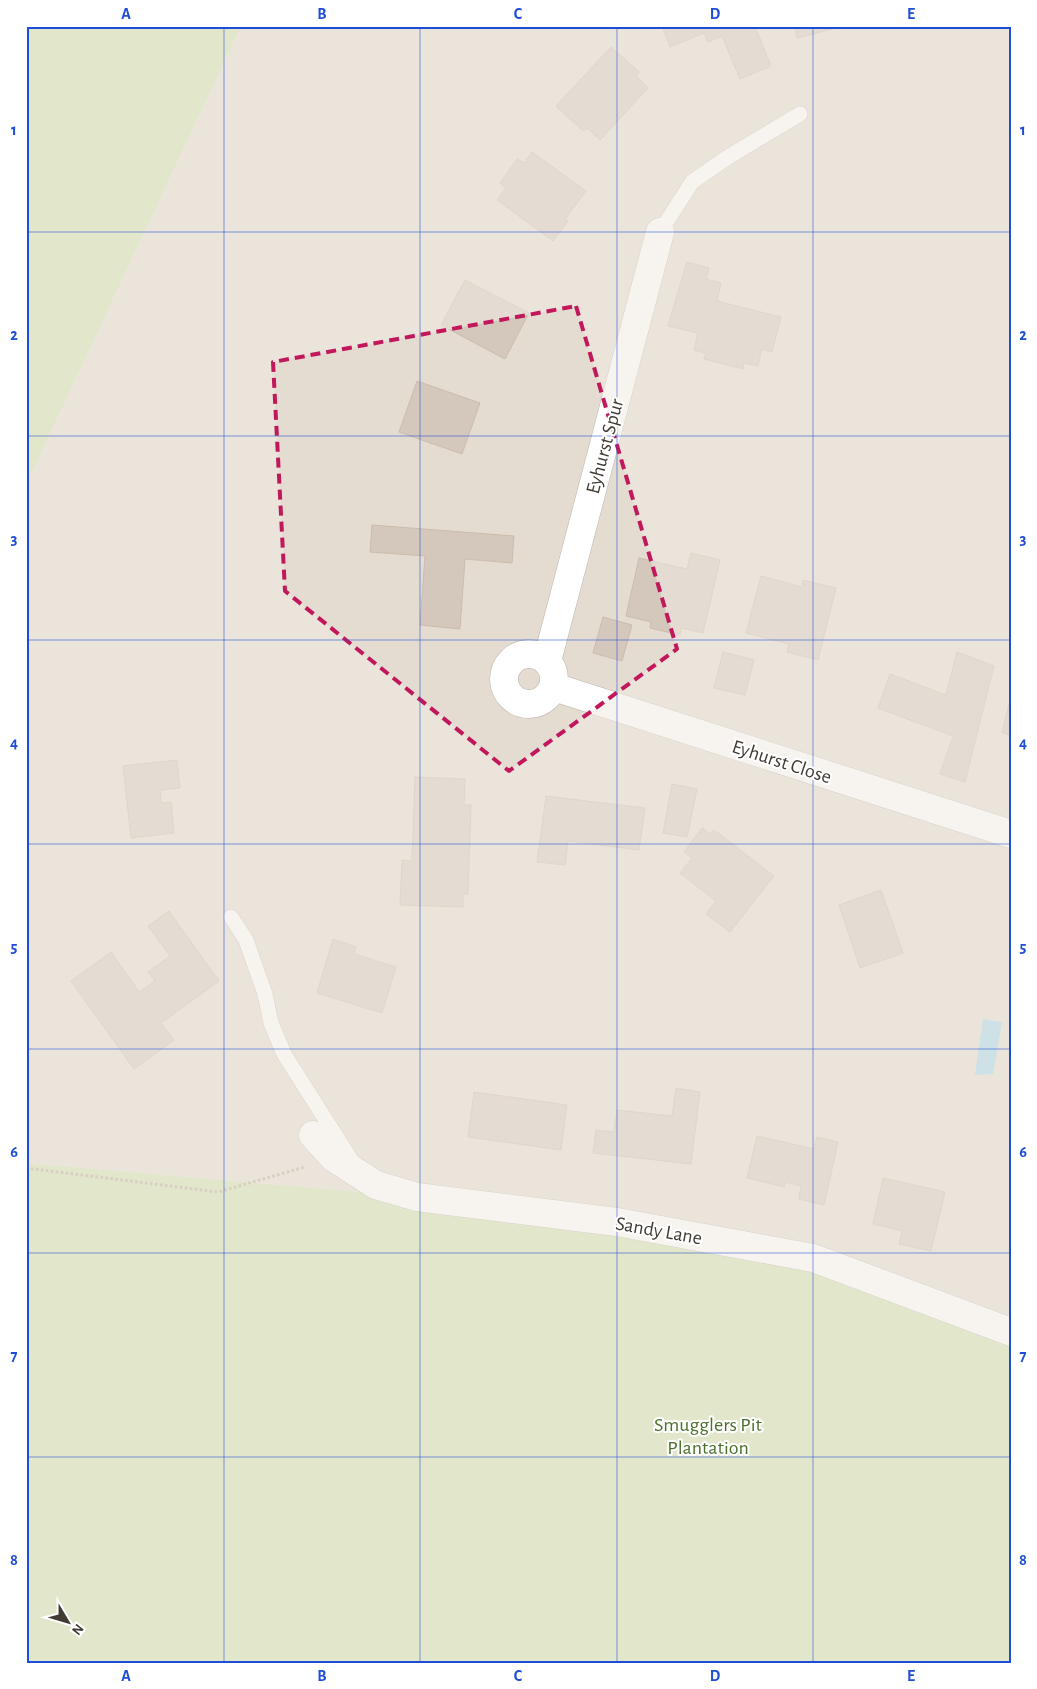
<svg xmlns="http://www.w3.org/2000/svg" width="1037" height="1689" font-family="'Alegreya Sans',sans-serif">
<rect width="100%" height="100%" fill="#f0ebe3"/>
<path fill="#e4dcd1" d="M241,26H1011V1332L417,1197L26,1163V485Z"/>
<path fill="#d1e2ae" d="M26,26H241L26,485Z
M26,1163L417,1197L813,1258L1011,1332V1663H26Z"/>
<path fill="#a2d5ea" d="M983,1019L1002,1022L993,1074L975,1075Z"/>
<path fill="#d4c8bc" stroke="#cbbcad" d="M662,26H755L771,66L740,79L722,36L708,42L704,33L670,47Z
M795,26H844L797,38Z
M611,47L639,72L636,76L648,88L600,140L587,128L583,131L556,106Z
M532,152L586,191L565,219L568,221L553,241L497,200L506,188L500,183L517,159L524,163Z
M687,262L709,268L706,279L721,283L717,301L781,317L772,352L762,349L758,366L744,363L743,369L704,359L706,353L694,350L698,333L668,326Z
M465,280L529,313L505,359L441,325Z
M417,381L480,403L462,454L399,432Z
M372,525L514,536L512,563L465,559L460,629L420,625L425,556L370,552Z
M691,553L720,560L703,633L681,628L680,635L650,628L651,622L626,616L639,558L687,569Z
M761,576L802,587L803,580L836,588L818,660L787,652L789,644L746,633Z
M603,617L632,625L622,661L593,653Z
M723,652L754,660L745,695L714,688Z
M957,652L994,666L965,782L940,774L953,736L878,708L890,674L946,695Z
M1011,695V735L1002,733Z
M177,760L180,788L160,790L161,803L171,802L174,833L131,838L123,766Z
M415,777L465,779L464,805H471L468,894H463V907L400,905L402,860L412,861Z
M672,784L697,789L687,837L663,833Z
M546,796L645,808L639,850L568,841L565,865L537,862Z
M702,828L710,834L714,830L774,876L730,932L706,914L716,901L680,873L692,858L684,852Z
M881,890L903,953L860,968L839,905Z
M169,911L219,981L161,1023L174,1040L134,1069L71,981L111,952L139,992L155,981L148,972L170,956L148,926Z
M333,939L356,947L354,954L396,967L382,1013L317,993Z
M676,1088L700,1092L691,1164L593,1153L596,1130L614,1132L617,1110L672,1116Z
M474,1092L567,1105L561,1150L468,1137Z
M757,1136L814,1149L817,1137L838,1142L824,1205L799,1199L801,1186L785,1182L784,1187L747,1178Z
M883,1178L945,1192L931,1251L899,1244L902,1231L873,1224Z"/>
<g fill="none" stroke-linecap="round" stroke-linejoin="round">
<defs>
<path id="lane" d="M660,232L692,182L725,159L800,114
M231,917L246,940L265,994L271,1023L284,1054L355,1166"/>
<path id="street" d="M504 679a25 25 0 1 1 50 0a25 25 0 1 1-50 0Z
M547,661L660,232
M554,687L1011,834
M313,1135L334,1158L376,1185L417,1197L617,1222L813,1258L1011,1332"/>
</defs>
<use href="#lane" stroke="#beb4aa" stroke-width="16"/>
<use href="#street" stroke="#beb4aa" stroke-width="29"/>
<path stroke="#bcab99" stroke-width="3" stroke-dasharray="2.5 2.5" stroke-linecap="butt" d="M26,1168L218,1192L305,1167"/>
<use href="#lane" stroke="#fff" stroke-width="15"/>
<use href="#street" stroke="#fff" stroke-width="28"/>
</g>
<path d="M0 0H1037V1689H0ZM576,306L677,649L509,771L285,591L273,362Z" fill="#f0ebe3" fill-opacity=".55" fill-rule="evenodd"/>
<path fill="none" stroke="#c2185b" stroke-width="4" stroke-dasharray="10 6" stroke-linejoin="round" d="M576,306L677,649L509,771L285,591L273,362Z"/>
<path fill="none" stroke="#1d4ed8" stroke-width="1" stroke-opacity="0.55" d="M224,26V1663M420,26V1663M617,26V1663M813,26V1663M26,232H1011M26,436H1011M26,640H1011M26,844H1011M26,1049H1011M26,1253H1011M26,1457H1011"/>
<g text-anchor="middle" stroke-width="4" stroke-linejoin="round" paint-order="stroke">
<g font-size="20" fill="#423b34" stroke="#fff">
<text transform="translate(604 446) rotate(-75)" y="7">Eyhurst Spur</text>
<text transform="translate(782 761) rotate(18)" y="7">Eyhurst Close</text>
<text transform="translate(659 1230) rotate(10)" y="7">Sandy Lane</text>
</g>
<g font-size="20" fill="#4d6f2c" stroke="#fff">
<text x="708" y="1431">Smugglers Pit<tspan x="708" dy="23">Plantation</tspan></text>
</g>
</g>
<rect width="1037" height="1689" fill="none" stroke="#ffffff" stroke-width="55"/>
<g transform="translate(68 1622) rotate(128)" stroke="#ffffff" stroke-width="4" paint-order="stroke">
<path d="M0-4L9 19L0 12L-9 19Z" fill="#423b34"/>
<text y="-8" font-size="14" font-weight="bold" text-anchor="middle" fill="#423b34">N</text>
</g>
<rect x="28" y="28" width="982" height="1634" fill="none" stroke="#1d4ed8" stroke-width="2"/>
<g font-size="16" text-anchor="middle" font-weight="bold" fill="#1d4ed8">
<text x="126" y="19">A</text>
<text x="322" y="19">B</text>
<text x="518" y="19">C</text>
<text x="715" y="19">D</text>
<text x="911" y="19">E</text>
<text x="14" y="135">1</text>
<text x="1023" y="135">1</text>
<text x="14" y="340">2</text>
<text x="1023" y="340">2</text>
<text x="14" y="544">3</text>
<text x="1023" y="544">3</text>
<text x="14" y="748">4</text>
<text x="1023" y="748">4</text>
<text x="14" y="952">5</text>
<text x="1023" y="952">5</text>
<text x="14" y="1157">6</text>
<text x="1023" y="1157">6</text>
<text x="14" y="1361">7</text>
<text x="1023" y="1361">7</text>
<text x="14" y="1565">8</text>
<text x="1023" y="1565">8</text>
<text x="126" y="1681">A</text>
<text x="322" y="1681">B</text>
<text x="518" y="1681">C</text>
<text x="715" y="1681">D</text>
<text x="911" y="1681">E</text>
</g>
</svg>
